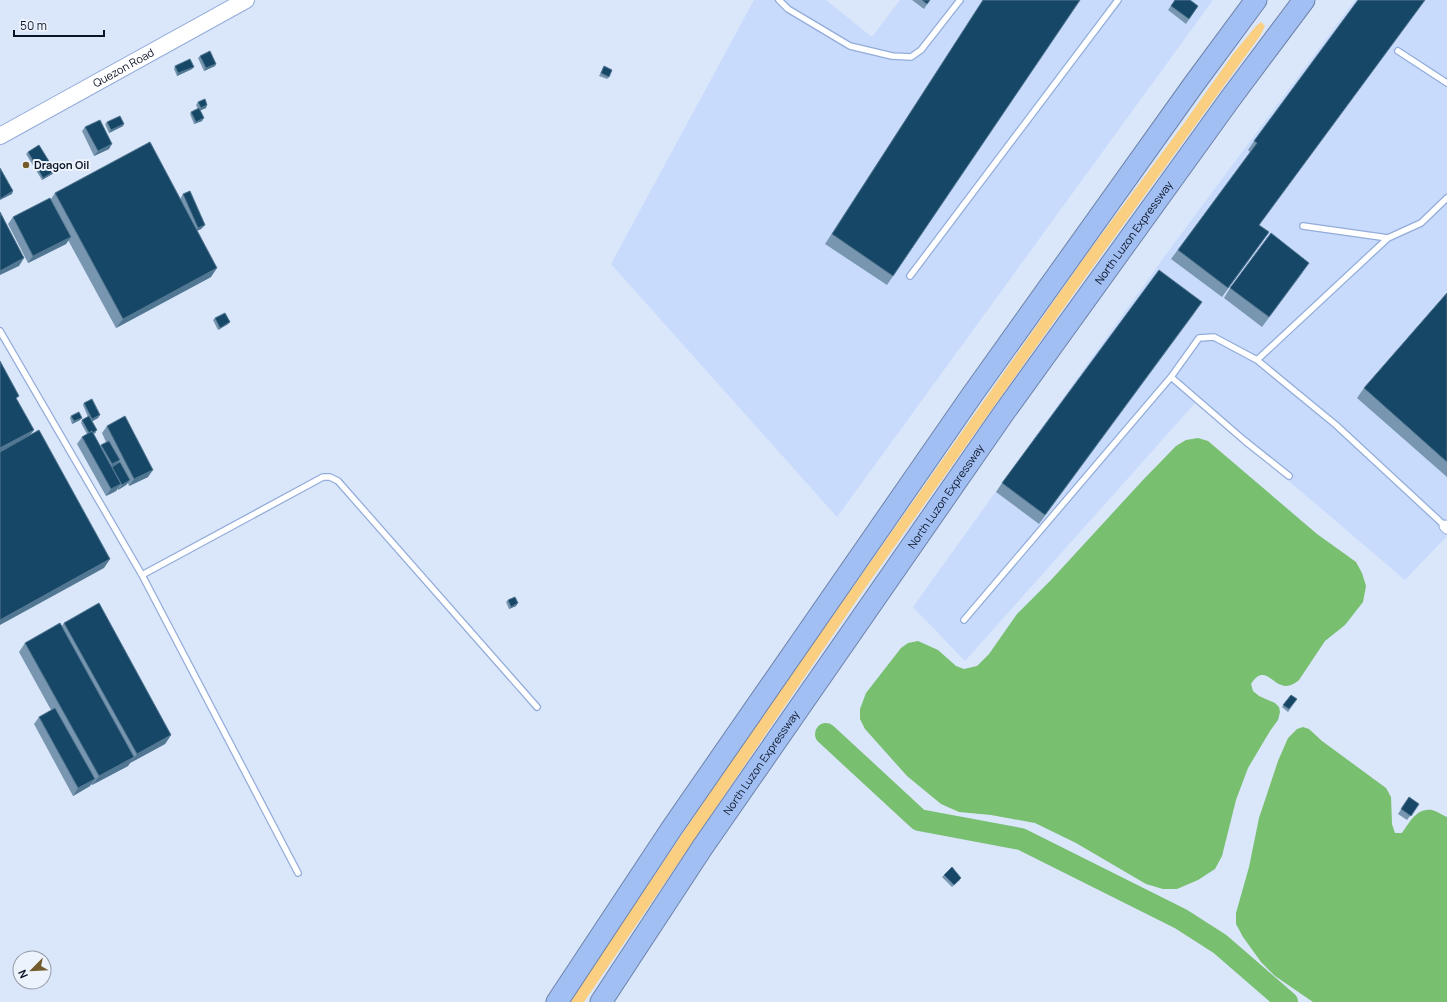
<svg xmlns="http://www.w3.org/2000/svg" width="1447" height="1002" font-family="Manrope,sans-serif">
<rect width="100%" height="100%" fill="#dae6fa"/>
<path fill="#c8dbfc" d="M754,0H826L872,37L900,0H1213L837,517L611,264Z
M1355,0H1447V536L1405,580L1196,402L965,661L913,607L1167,253Z"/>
<path fill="#facf81" d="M1261,22L1265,26L1260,36L1085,278L861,594L584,1002H569L749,735L1087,254L1182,126L1233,54L1256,26Z"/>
<path fill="#78bf70" d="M1198,438L1208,441L1317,534L1356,562L1362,573L1366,586L1363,602L1345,625L1325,641L1299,680C1275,701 1268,657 1251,684L1253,691L1259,696L1275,703L1279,707L1280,712L1278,720L1270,731L1248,768L1236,800L1222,856L1215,869L1198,880L1177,889H1163L1146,884L1076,843L1035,823L991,815L959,812L941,804L907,776L865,729L860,719V709L866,693L901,648L908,643L918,641L938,650L956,666L964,669L977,666L989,654L1017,614L1051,580L1142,481L1176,446L1186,440Z
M1303,727L1309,729L1322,741L1386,788L1391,797L1392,824L1395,833H1402C1409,823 1417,807 1432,810C1437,811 1442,815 1447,817V1002H1313L1275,976L1261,962L1243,937L1236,924V913L1249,867L1259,818L1278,761L1288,738L1297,729Z"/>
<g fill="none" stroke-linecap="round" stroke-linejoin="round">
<path stroke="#78bf70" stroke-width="22" d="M826,734L919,820L1021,839L1181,919L1220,944L1287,1002"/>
<defs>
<path id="lane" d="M779,0L788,9L850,46L892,56L911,57L921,50L960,0
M1398,51L1447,83
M1303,226L1388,238
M910,276L1118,0
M0,331L142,575L298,873
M1257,360L1336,425L1445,526
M1171,377L1245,441L1289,476
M142,575L323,477H330L338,481L537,707
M964,620L1171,377L1199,338L1214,337L1257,360L1388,238L1421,223L1447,198"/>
<path id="street" d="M1445,526L1447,528"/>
<g id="secondary">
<path id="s1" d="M0,136L246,0"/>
</g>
<g id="highway">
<path d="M557,1002L672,828L972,395L1194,84L1256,0"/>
<path id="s2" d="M601,1002L702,848L1003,414L1230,99L1304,0"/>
</g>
</defs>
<use href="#lane" stroke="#92acdb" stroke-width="8"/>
<use href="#street" stroke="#92acdb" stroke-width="13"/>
<use href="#secondary" stroke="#92acdb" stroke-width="18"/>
<use href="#highway" stroke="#6d83ab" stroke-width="23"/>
<use href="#lane" stroke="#fff" stroke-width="5.5"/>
<use href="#street" stroke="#fff" stroke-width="11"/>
<use href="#secondary" stroke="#fff" stroke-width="16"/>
<use href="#highway" stroke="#a2bff3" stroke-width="21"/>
</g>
<path fill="#7896b0" d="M912,0H930L924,9Z
M983,0H1080L887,285L825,244Z
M1175,0L1198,6L1186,24L1168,10Z
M1358,0L1259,225L1269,232L1222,297L1171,259L1250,152L1248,150L1254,141Z
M200,56L215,66L204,71L198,58Z
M175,66L192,69L177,76L174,69Z
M604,66L609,77L607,79L599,76Z
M198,102L206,108L200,110L202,121L194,124L190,114L191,112L198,109L196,105Z
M107,122L123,126L109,133L105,124Z
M85,127L109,149L94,156L82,131Z
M28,152L54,173L42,180L26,154Z
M55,193L180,199L183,194L205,225L201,229L197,231L211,277L116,328L68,240L66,244L28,263L8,224L13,217L51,199Z
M1303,272L1262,327L1224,298L1230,288Z
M1447,293V477L1357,398L1364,388Z
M1196,311L1039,524L996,492L1002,483Z
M215,318L228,324L218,330L213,320Z
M84,403L98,418L92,421L96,433L93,434L100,446L101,445L106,442L102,433L107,426L148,477L129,486L128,483L126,485L118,490V488L116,491L106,496L77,444L82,437L87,434L81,423L82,420L88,417L83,405Z
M71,416L80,420L72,424L70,418Z
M508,600L516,606L509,609L506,602Z
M64,623L171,735L165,744L130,763L128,766L92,785L91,784L90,786L73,796L34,724L39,717L51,710L19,652L25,643L62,626Z
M1291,695L1297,699L1288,712L1282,707Z
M1409,797L1419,804L1407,820L1398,814Z
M944,875L960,880L952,887L942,877Z"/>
<path fill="#527792" d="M216,64L215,66L204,71L206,68Z
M194,67L192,69L177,76L178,73Z
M207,105L206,108L199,111L201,108Z
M204,118L202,121L194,124L196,122Z
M124,124L123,126L109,133L111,130Z
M112,144L109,149L94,156L98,151Z
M55,171L54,173L42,180L43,178Z
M13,191L12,194L0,200V199Z
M205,225L201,229L194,232L198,228Z
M71,237L66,244L28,263L33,256Z
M24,258L19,266L0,275V271Z
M217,268L211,277L116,328L123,319Z
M230,322L228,324L218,330L220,328Z
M100,415L98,418L91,422L92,419Z
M82,418L80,420L72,424L74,421Z
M34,430L27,439L0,454V448Z
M120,460L116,465L109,469L112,464Z
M153,470L148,477L129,486L134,479Z
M130,480L126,485L118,490L122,485Z
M121,484L116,491L106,496L111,489Z
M110,559L104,568L0,625V620Z
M518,603L516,606L509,609L511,607Z
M171,735L165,744L130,763L137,754Z
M134,757L128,766L92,785L99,776Z
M95,779L90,786L73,796L78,788Z"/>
<path fill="#174766" stroke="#527792" d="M922,0H930L927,4Z
M983,0H1080L893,276L832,234Z
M1175,0H1190L1198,6L1189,19L1171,6Z
M1358,0H1425L1259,225L1269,232L1228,288L1178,250L1257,143L1254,141Z
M210,51L216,64L206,68L200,56Z
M190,59L194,67L178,73L175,66Z
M604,66L612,70L609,77L601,73Z
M205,99L207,105L201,108L198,102Z
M199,108L204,118L196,122L191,112Z
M120,116L124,124L111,130L107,122Z
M100,120L112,144L98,151L85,127Z
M150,142L217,268L123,319L55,193Z
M39,145L55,171L43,178L28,152Z
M0,168L13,191L0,199Z
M190,191L205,225L198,228L183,194Z
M50,198L71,237L33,256L13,217Z
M0,212L24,258L0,271Z
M1271,233L1309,263L1269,317L1230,288Z
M1159,270L1202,302L1045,515L1002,483Z
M1447,293V462L1364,388Z
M225,313L230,322L220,328L215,318Z
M0,361L19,396L16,398L34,430L0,448Z
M92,399L100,415L92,419L84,403Z
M79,412L82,418L74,421L71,416Z
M89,416L97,430L93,433L92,431L89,433L82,420Z
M125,416L153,470L134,479L107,426Z
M39,430L110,559L0,620V452Z
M92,431L121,484L111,489L82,437Z
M109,441L120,460L112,464L101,445Z
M120,462L130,480L122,485L112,467Z
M515,597L518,603L511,607L508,600Z
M99,603L171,735L137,754L64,623Z
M60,623L134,757L99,776L25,643Z
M1291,695L1297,699L1289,709L1283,705Z
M55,708L95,779L78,788L39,717Z
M1409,797L1419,804L1411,816L1401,809Z
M952,867L961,878L954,885L944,875Z"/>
<circle fill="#735b2c" stroke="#edf3fd" stroke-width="1.5" cx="26" cy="165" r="4"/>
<g text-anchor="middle" stroke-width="4" stroke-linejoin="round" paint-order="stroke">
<g font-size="11" fill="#0b1425" stroke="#edf3fd">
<text dy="4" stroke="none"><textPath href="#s1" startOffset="141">Quezon Road</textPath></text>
<text dy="4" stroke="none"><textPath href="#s2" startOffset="936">North Luzon Expressway</textPath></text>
<text dy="4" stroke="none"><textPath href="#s2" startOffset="612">North Luzon Expressway</textPath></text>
<text dy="4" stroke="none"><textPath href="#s2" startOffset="288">North Luzon Expressway</textPath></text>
</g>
<g font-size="11" font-weight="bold" fill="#0b1425" stroke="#edf3fd" text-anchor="start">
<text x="34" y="169">Dragon Oil</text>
</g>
</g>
<g transform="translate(32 970) rotate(246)"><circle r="19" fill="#edf3fd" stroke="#939aa7"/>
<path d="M0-3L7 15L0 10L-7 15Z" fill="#735b2c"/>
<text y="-6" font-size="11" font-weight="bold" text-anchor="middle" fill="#0b1425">N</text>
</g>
<path d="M14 30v6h90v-6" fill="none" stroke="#0b1425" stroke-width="2"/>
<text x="20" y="30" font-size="12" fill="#0b1425" stroke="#edf3fd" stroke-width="3" paint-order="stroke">50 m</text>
</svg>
